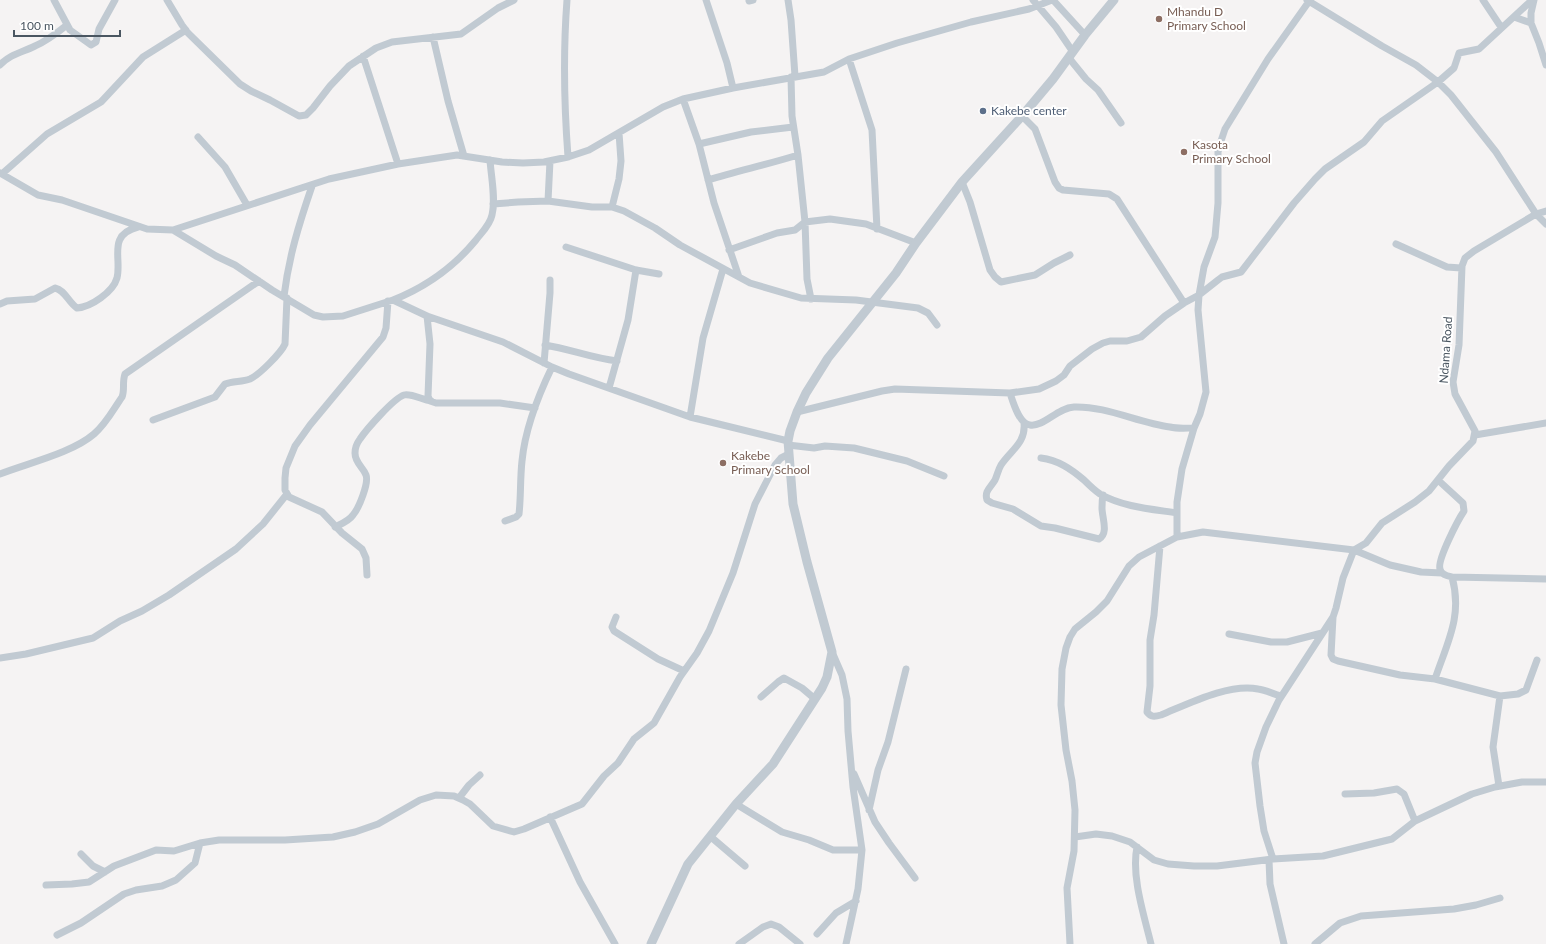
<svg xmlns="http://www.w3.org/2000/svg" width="1546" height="944" font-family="Lato,sans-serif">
<rect width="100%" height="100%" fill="#f5f3f3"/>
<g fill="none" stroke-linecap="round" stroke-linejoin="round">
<path stroke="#c1cad2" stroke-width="7" d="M54,0L70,30L91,45L96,42L99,29L115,0
M167,0L182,25L188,33L240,84L251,91L270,100L299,116L306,115L313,108L330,86L349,66L376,48L392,42L461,34L498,8L514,0
M567,0C563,53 564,104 568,157
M706,0L727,63L733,88
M788,0L791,20L795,76
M1033,0L1056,27L1073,52
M1053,0L1085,35
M1307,0L1382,46L1416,65L1438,82L1451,95L1496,152L1536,214L1546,224
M1483,0L1501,27
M749,1L753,0
M1514,17L1531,23L1539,43L1546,65
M1531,23V13L1534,0
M433,37L448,101L464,156
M363,56L398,164
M1069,58L1086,79L1098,90L1121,123
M849,59L872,130L877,229
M0,65C10,54 23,52 35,46C47,41 57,33 67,25
M791,77L792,116L798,155L805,222L807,279L811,299
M683,99L699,144L714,203L739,277
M1022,116L1035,129L1055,182L1059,188L1063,190L1109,194L1117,199L1184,303
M198,137L225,167L247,205
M699,144L751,132L793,127
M0,173L38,195L62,200L147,229L173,230L216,256L235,265L272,290L314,315L323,317L343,316L393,300L427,316L503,342L552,367L569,374L690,417L788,441
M2,174L47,134L101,102L143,57L186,30
M708,180C738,171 769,164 798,155
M962,182L970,202L990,270L995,277L1001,282L1035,275L1054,263L1070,255
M548,201L550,161
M493,204L518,202L548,201L592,207H612L624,211L655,228L680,245L750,283L801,298L856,300L918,308L928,313L937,325
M612,207L619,179L621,161L619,133
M173,230L329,179L398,164L457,155L502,162L523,163L544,162L568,157L589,150L663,107L683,99L733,88L824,72L849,59L897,43L971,22L1029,9L1052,0
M1396,244L1447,267L1461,268
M566,247L636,270L659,274
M729,250L777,233L795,230L805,222L830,219L866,224L916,243
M284,296C289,256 299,224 312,186
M393,300C426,287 453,268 476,240C482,232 490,225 492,215C496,199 491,176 490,160
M0,304L7,301L35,299L55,288C65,290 68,302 77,308C91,307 113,292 117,278C122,258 107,235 138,227
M427,316L430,344L428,396L430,401L436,403H500L535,408
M545,345C570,349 591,358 617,361
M544,363L550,293V280
M609,388L628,320L636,270
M1010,393C1013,402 1019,424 1030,425C1044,427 1057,408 1074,407C1107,406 1138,423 1170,427C1178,429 1186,428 1194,428
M797,412L882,391L895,389L1010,393L1039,389L1056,381L1064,375L1070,366L1092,349L1103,343L1110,341H1127L1141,337L1165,316L1184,303L1199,295L1218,280L1222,277L1241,272L1294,203L1315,179L1325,169L1364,142L1382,121L1438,82L1454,68L1459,53L1479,49L1532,0
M690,417L703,338L723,269
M153,420L215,397L225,384C233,381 242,382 250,379C259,375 281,353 285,344L287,298
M1024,423C1026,443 1011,450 1001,465C998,470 997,476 995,480C991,487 984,491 987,500L992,503L1013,509L1041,526L1055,528L1099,539C1109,533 1102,518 1102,508C1102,504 1102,500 1103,495
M1475,435L1546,423
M788,445L814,448L825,446L854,448L907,461L944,476
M1041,458C1058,460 1071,469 1084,480C1089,485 1094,490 1100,494C1123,507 1151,509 1177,513
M0,474C28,463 72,453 94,434C106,424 113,410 122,397C125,390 122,382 125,374L259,281
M1438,480L1463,503L1464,511C1458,520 1437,560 1440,569C1441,575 1448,576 1452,577L1546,579
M505,521L516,517L519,514C521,497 520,479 522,461C525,429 538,396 552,367
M335,527C341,524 349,521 353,515C359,508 369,483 366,475C363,467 355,463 355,453C355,448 357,443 360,439C366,430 394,398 404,395C411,393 423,400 431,401
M1177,537V502L1182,469L1194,428L1200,414L1206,392L1198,310L1199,295L1204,267L1215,237L1218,203V152L1221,141L1225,129L1268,59L1310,0
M1160,546L1154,615L1150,640V686L1147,712C1151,717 1154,717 1161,715C1188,704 1229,683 1258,689C1266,690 1273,694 1281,696
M1354,550L1366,543L1382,523L1415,502L1429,491L1449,466L1473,441L1475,431L1455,394L1453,382L1459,345L1462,266L1465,258L1474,251L1536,214L1546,211
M1354,550L1343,578L1336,608L1333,617L1331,655L1333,659L1338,661L1400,675L1435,679L1500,696L1518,694L1526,690L1537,660
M367,575L366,558L362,549L342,533L322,512L289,497L285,490V478L286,468L295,446L310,425L383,337L386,328L388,301
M616,617L612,627L614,631L658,659L684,671
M1229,634L1271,642H1287L1322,633
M832,652L842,675L847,699L848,731L853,787L862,850L858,889L846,944
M0,658L26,654L93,638L120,621L142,611L169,595L236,549L263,524L287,494
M1435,679C1447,643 1463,616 1452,577
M761,697L778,682L784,678L802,688L815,699
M854,774L875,822L889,843L915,878
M1499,786L1493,747L1500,696
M1345,794L1374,793L1397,789L1404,794L1415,821
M459,798L469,785L480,775
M736,804L782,832L809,840L833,850H862
M869,810L878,770L888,742L906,669
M550,817L580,882L615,944
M711,837L745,866
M1075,837L1096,834L1112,836L1130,842L1154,860L1168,864L1194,866H1217L1273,859L1323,856L1392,839L1415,821L1472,794L1495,787L1522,782H1546
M1137,847C1131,876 1144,915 1151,944
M81,854L93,866L105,872
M1273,859L1264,831L1260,806L1255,763L1257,752L1266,727L1279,700L1333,617
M1269,860L1270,884L1284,944
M46,885L72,884L89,882L114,866L156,850L174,851L200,843L219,840H285L333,837L355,832L378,824L420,800L436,795L454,796L463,800L470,804L493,826L514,832L524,829L582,804L604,776L618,763L634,739L654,723L680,677L697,653L709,631L733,573L755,504L775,465L781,458L789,454
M817,934L836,913L856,901
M57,935L81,923L124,894L136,890L162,886L176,880L195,863L200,843
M739,944L763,927L771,924L779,927L800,944
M1070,944L1067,888L1074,851L1075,810L1072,781L1066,750L1061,705L1062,669L1066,648L1070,637L1075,629L1096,612L1107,601L1129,566L1139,557L1177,537L1203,532L1354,550L1390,565L1421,572L1442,573
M1315,944L1340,923L1361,916L1454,909L1476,905L1500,898"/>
<path stroke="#c1cad2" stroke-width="9" d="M651,944L688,864L736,804L773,764L822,688L827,677L832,652L807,562L793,504L788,441L790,431L797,412L806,393L828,358L896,273L916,243L962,182L1022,116L1053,79L1085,35L1114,0"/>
</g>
<g fill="#8d6e63" stroke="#fff" stroke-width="1.5">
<circle cx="1159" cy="19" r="4"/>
<circle cx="1184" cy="152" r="4"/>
<circle cx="723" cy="463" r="4"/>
</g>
<circle fill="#5c6f8a" stroke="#fff" stroke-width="1.5" cx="983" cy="111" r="4"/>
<g text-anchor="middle" stroke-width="4" stroke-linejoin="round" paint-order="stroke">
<g font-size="12" fill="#785e54" stroke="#fff" text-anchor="start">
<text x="1167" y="16">Mhandu D<tspan x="1167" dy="14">Primary School</tspan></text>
<text x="1192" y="149">Kasota<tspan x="1192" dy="14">Primary School</tspan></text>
<text x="731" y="460">Kakebe<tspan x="731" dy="14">Primary School</tspan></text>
</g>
<g font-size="12" fill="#4e5e75" stroke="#fff" text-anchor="start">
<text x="991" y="115">Kakebe center</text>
</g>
<g font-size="12" fill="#4a5661" stroke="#fff">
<text transform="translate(1446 350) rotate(-86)" y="4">Ndama Road</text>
</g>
</g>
<path d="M14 30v6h106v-6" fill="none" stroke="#4a5661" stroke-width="2"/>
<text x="20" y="30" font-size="12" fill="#4a5661" stroke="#ffffff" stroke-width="3" paint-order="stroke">100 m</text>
</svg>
